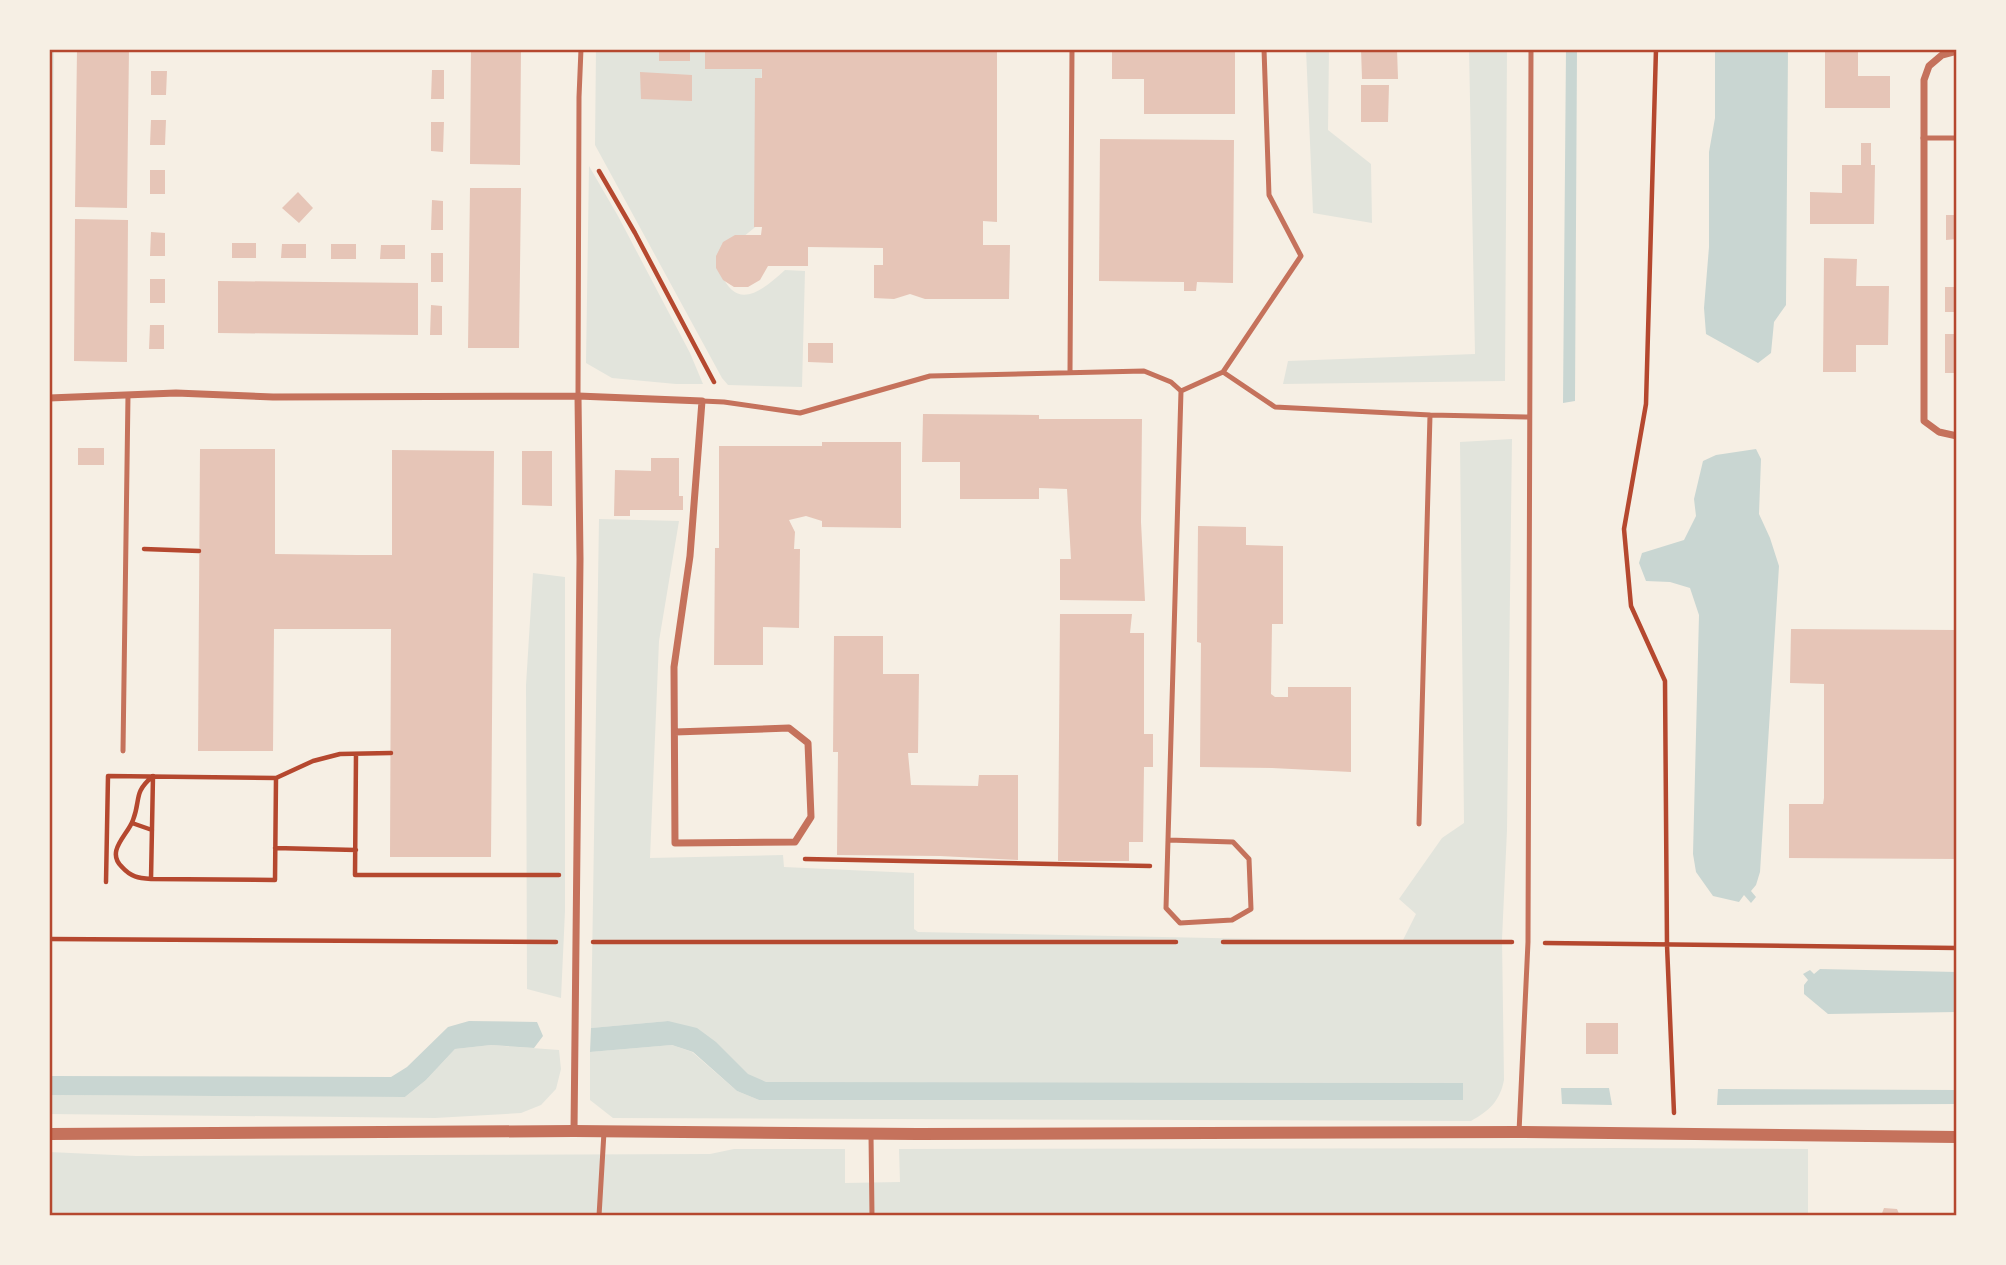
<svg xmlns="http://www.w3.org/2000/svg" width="2006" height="1265" font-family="'Work Sans',sans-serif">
<rect width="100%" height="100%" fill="#f6efe4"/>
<path fill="#e2e4dc" d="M49,49H54L51,363L49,364Z
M596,49H724L762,64L759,224L732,246L721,273C737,313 764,289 785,270L805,271L802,387L728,385L722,378L595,145Z
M1306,49H1329L1328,130L1371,164L1372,223L1313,213Z
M1469,49H1507L1505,381L1283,384L1288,361L1475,354Z
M589,166L618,216L690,353L703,384H676L612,378L586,363Z
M1512,439L1507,830L1502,939L1504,1080C1500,1101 1489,1111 1471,1121L613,1118L590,1100V1052L672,1045L692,1052L737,1091L759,1100H1463L1462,1083L765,1082L748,1075L668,1021L591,1028L599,519L679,521L659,641L650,858L783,855L784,867L914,873V929L918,932L1402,942L1416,914L1399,899L1442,838L1464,823L1460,442Z
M533,573L565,577V911L561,998L527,989L526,685Z
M491,1045L559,1050L561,1069L556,1089L541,1105L521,1113L435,1118L49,1114V1095L405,1097L426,1080L455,1049Z
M1623,1148L1808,1149V1216H49V1152L136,1156L710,1154L734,1149H845V1183L900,1182L899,1149Z"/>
<path fill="#c9d6d2" d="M1566,49H1577L1575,401L1563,403Z
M1715,49H1788L1786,305L1774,322L1771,353L1758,363L1706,334L1704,308L1709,247V152L1715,118Z
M1756,449L1761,459L1759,514L1770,538L1779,566L1760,872L1756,885L1751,891L1756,897L1751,903L1744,895L1739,902L1713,896L1696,872L1693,854L1699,615L1690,588L1670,582L1646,581L1639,563L1642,553L1684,540L1696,516L1694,499L1703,461L1716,455Z
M1820,969L1957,972V1012L1828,1014L1804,994V985L1808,980L1803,974L1810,970L1814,974Z
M469,1021L537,1022L543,1036L534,1048L491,1045L455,1049L426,1080L405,1097L49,1095V1076L391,1077L407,1067L448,1027Z
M668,1021L697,1028L716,1042L748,1074L766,1082L1463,1083V1100H759L737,1091L693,1052L672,1045L590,1052L591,1028Z
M1561,1088H1609L1612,1105L1562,1104Z
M1718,1089L1957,1090V1104L1717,1105Z"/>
<path fill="#e6c5b7" d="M77,49H129L127,208L75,207Z
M471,49H521L520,165L470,164Z
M659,49H690V61H659Z
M705,49H997V222L983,221V245H1010L1009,299H925L910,294L894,299L874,298V265H883V248L808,247V266H768L760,280L748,287H734L723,280L716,268V256L723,242L735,235H761L762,227H754L755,78H762V69H705Z
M1112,49H1235V114H1144V79H1112Z
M1361,49H1397L1398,79H1362Z
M1825,49H1858V76H1890V108H1825Z
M432,70H444V99H431Z
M151,71H167L166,95H151Z
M640,72L692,75V101L641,99Z
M1361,85H1389L1388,122H1361Z
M151,120H166L165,145H150Z
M431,122H444L443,152L431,151Z
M1100,139L1234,140L1233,283L1197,282L1196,291H1184V282L1099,281Z
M1861,143H1871V165H1875L1874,224H1810V192L1842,193V165H1861Z
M150,170H165V194H150Z
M470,188H521L519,348H468Z
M298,192L313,208L299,223L282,208Z
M432,200L443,201V230H431Z
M1946,215H1957V239L1946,240Z
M75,219L128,220L127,362L74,361Z
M151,232L165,233V256H150Z
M232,243H256V258H232Z
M282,244H306V258H281Z
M331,244H356V259H331Z
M381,245H405V259H380Z
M431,253H443V282H431Z
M1824,258L1857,259L1856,286H1889L1888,345H1856V372H1823Z
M150,279H165V303H150Z
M218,281L418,283V335L218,333Z
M1945,287H1957V312H1945Z
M431,305L442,306V335H430Z
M150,325H164V349H149Z
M1945,334H1957V373H1945Z
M808,343H833V363L808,362Z
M923,414L1039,415V419H1142L1141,522L1145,601L1060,600V559H1071L1067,489L1039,488V499H960V462H922Z
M822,442H901V528L822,527V521L806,516L789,520L795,532L794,549H800L799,628L763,627V665H714L715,548H719V446H822Z
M78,448H104V465H78Z
M200,449H275V554L357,555H392V450L494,451L491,857H390L391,629H274L273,751H198Z
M522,451H552V506L522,505Z
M651,458H679V496H683V510H630V516H614L615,470L651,471Z
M1198,526L1246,527V545L1283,546V624H1272L1271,694L1275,697H1288V687H1351V772L1272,768L1200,767L1201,643L1197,642Z
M1060,614H1132L1130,633H1144V734H1153V767H1144L1143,842H1129V861H1058Z
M1791,629L1957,630V859L1789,858V804H1823L1824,798V684L1790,683Z
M834,636H883V674H919L918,753H908L911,785L978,786L979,775H1018V860L940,856L837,855L838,752H833Z
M1586,1023H1618V1054H1586Z
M1884,1208L1897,1209L1900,1216H1881Z"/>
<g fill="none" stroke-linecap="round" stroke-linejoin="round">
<path stroke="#b5482f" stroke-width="4.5" d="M1656,49L1646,404L1624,529L1631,606L1665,681L1667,945L1674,1113
M599,171L635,233L714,382
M144,549L199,551
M356,754L355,875H559
M153,776L151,879L275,880L276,778
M132,823L152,830
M275,848L356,850
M805,859L1150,866
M151,879C138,878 131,877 122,867C105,851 128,835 133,820C141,800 133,793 152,777
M106,882L108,776L276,778L313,761L340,754L391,753
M49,939L556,942
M593,942H1176
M1223,942H1512
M1545,943L1957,948"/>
<path stroke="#c5725c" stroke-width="5" d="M1923,138H1957
M1070,372L1072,49
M1223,372L1301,256L1269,195L1264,49
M578,396L579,97L581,49
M702,401L724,402L800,413L930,376L1144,371L1171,382L1181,391L1223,372L1275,407L1430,415L1419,824
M1430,415L1529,417
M123,751L128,395
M1168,840L1233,842L1249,859L1251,909L1232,920L1180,923L1166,908L1168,840L1181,391
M1519,1132L1528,942L1531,49
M871,1135L872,1216
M599,1216L604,1132"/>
<path stroke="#c5725c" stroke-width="7" d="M1957,51L1942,55L1929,66L1924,80V421L1939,432L1957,436
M49,398L176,393L273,397L578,396L702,401L690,556L674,667L675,843L795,842L811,817L808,743L789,728L675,732
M574,1131L580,559L578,396"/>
<path stroke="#c5725c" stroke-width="12" d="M49,1134L574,1131L917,1134L1519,1132L1957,1137"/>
</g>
<rect width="2006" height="1265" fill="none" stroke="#f6efe4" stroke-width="102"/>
<rect x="51" y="51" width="1904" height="1163" fill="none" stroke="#b5482f" stroke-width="2.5"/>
</svg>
